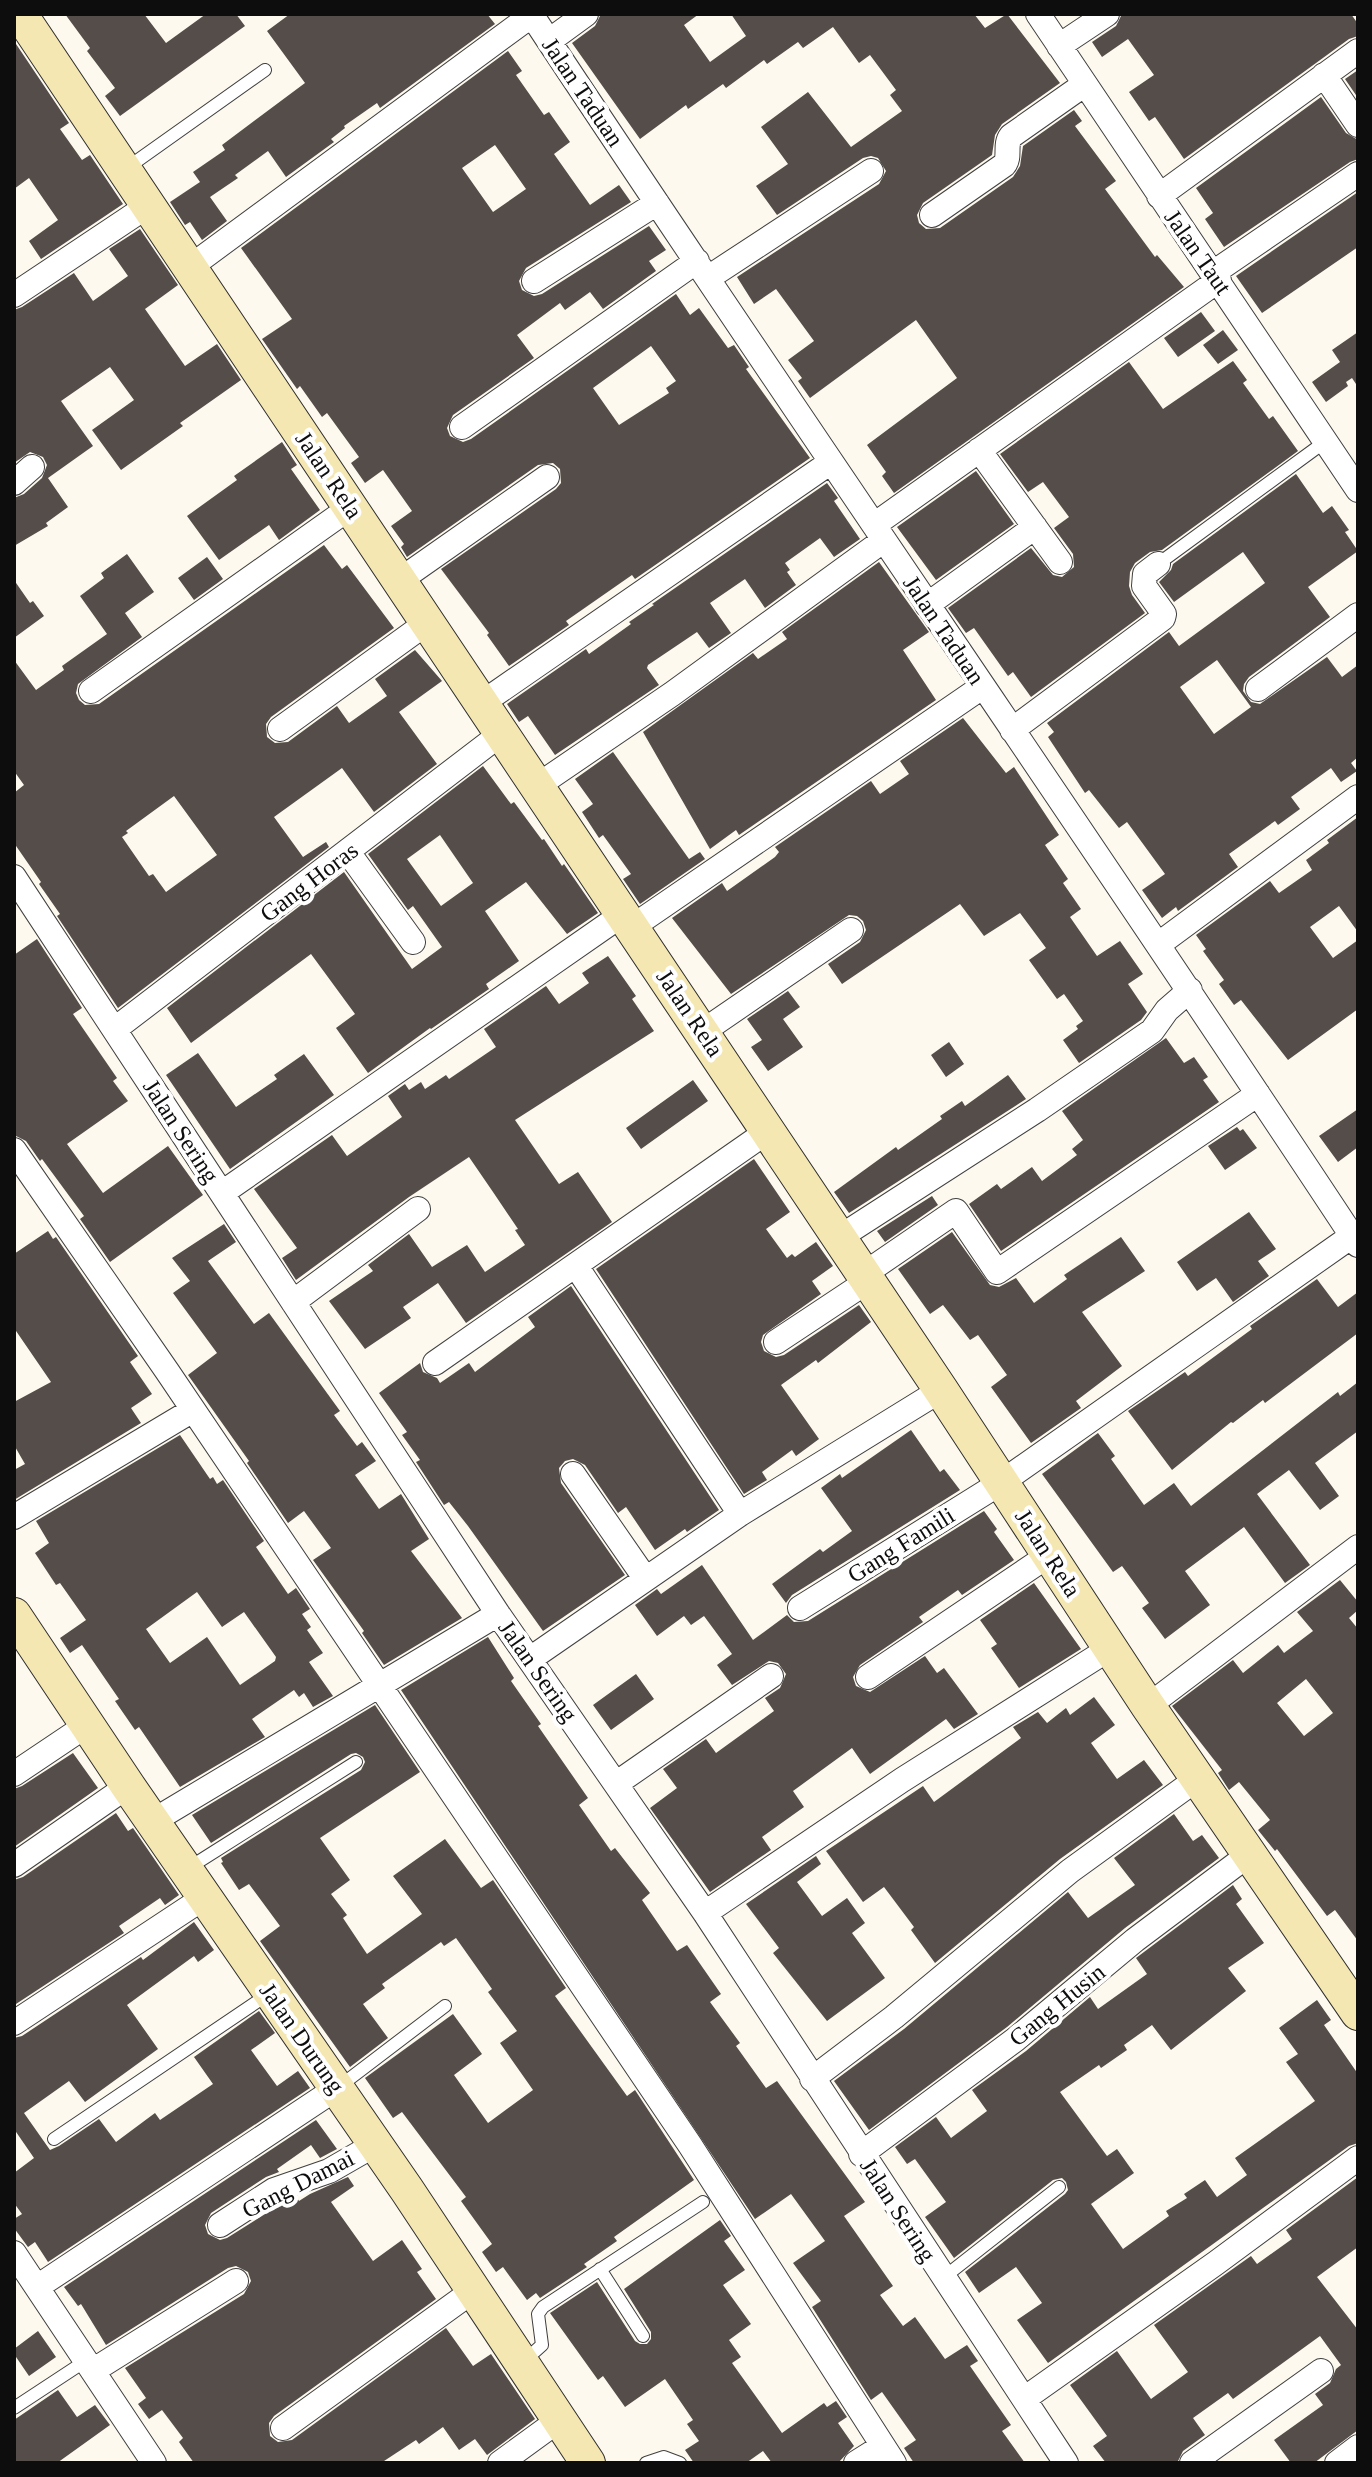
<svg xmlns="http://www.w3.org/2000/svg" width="1372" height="2477" font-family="Georgia,serif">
<rect width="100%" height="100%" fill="#fdf9ee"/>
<path fill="#544d4a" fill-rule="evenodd" d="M65,14H144L166,43L206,14H236L245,26L120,116L105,96L115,88L87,51L90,48Z
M290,14H487L495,24L380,108L377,103L344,126L345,128L331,139L334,142L286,177L268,151L235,175L238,178L210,197L227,221L202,240L190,222L185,225L170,202L200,182L193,172L225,150L222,145L305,83L267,31Z
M601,14H699L684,25L710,62L746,36L731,14H974L985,28L1007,14L1060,83L1002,124L995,135L992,155L923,203L917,215L919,223L926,229L940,228L1013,177L1020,166L1023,146L1074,110L1082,121L1075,126L1116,181L1105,189L1155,257L1157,255L1184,287L894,493L882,476L886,472L867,445L957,378L916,320L810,398L798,381L802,378L788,360L814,341L776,289L754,304L737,277L879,184L886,171L878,158L871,156L863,158L777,215L756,186L788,164L761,127L808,92L851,147L902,111L890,95L896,90L870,55L859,63L833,27L803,48L798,42L767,64L764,60L726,88L723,84L688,109L686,105L640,139L572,43L595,26Z
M1122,14H1351L1358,24V36L1349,39L1184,159L1155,117L1149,121L1129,92L1154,75L1128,39L1102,57L1092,42L1116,26Z
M14,41L69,123L60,129L82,160L90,155L123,204L41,259L29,241L58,220L29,178L14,189Z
M508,51L522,71L516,75L544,115L549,112L570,142L554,154L590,205L619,185L631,202L526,268L519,281L522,290L534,296L542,294L649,226L666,250L649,261L656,271L603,309L590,292L565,310L560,303L517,335L534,358L453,415L447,428L450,436L463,442L471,439L676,294L690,315L699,308L728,348L734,345L749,367L746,369L810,458L635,579L632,575L566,621L569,625L509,666L487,635L489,633L441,569L556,489L561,483L560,469L553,463L538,465L407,557L401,547L404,544L391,526L412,511L383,470L365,483L351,463L359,457L327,413L322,417L300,386L297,389L262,339L292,319L241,248ZM495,145L526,189L493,212L462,168ZM651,346L676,381L666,388L669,393L619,425L593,388Z
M1358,70V98L1345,79Z
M1321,97L1346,133L1358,140V159L1350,162L1224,247L1205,219L1213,213L1196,188Z
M1358,192V247L1262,313L1236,276Z
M140,229L178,285L145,309L185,366L217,344L241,380L180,423L183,426L121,470L92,430L134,400L110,367L61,401L93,446L48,478L68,507L46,523L48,526L14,546V498L24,494L42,478L47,465L43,457L30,452L14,463V310L22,307L74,273L93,301L128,276L109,249Z
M1201,312L1215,331L1178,357L1164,338Z
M1223,330L1238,350L1218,364L1203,345Z
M1358,332V387L1352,378L1346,382L1348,386L1326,402L1312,382L1340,362L1332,350Z
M1233,361L1247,380L1243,383L1269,419L1273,416L1298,451L1162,550L1150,552L1135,563L1130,572L1129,586L1132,595L1145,613L1031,697L1013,672L1008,676L974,628L966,633L948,608L1031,548L1053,575L1062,577L1074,567L1073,554L1054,528L1069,517L1043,482L1028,492L1000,454L1129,362L1163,409Z
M282,442L297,465L291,469L320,510L279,540L269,525L219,560L187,516L237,480L234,476Z
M976,471L1014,524L936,580L897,527Z
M1296,474L1323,513L1332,506L1349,530L1345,532L1358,551L1308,587L1330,617L1249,677L1244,684L1243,691L1251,702L1260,704L1327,657L1342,677L1358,665V757L1351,763L1357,771L1341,782L1331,768L1291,797L1300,809L1278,825L1275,821L1229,854L1238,867L1178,911L1176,907L1162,918L1142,890L1165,874L1127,822L1119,828L1089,790L1085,793L1048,737L1054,732L1047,723L1169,632L1179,646L1265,583L1243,552L1174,602L1159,582L1171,570L1173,564ZM1217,660L1251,707L1214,734L1180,687Z
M827,483L838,498L834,501L860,539L834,557L820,538L785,563L790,570L787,572L796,585L765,608L745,579L710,603L731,633L709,648L697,632L648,665L647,668L659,685L555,755L528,716L519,722L507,704L586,649L589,654L631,624L629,622L654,605L652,604Z
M324,545L342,569L347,565L394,628L271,717L266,724L267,737L275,743L288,742L337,706L349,723L387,696L375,679L415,650L442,681L399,712L437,764L374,812L342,768L274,817L303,857L326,842L329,847L118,1008L57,916L60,914L39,884L41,882L14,843V793L24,785L14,771V660L36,690L64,670L62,666L107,634L80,596L104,578L101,573L127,554L154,592L125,613L142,637L78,684L76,693L79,700L85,705L99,704ZM174,796L217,855L166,892L153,874L149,876L122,837L128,833L126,831Z
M207,557L223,579L194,600L178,578Z
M879,562L929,632L903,650L936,700L739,835L736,830L710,849L643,732L753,653L758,659L787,639L782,632Z
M14,580L30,603L33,601L44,616L14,638Z
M963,718L1006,773L1014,767L1059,835L1045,845L1068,879L1063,883L1081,909L1070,917L1097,956L1120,941L1143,974L1128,984L1147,1012L1141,1020L1079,1063L1063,1040L1078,1029L1076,1026L1083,1021L1064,994L1057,999L1029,960L1046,948L1020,913L984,936L960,904L842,984L828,964L860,942L866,930L863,921L857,916L849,915L731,994L672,918L722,883L727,891L775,857L779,852L775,847L871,781L880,794L909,774L900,761Z
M613,752L689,859L700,852L705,859L640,904L623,879L631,874L603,835L599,838L582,812L593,804L575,779Z
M483,766L511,804L514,802L542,840L544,839L562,866L564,864L598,913L567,934L526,882L485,911L519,961L486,984L489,989L431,1029L430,1028L368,1073L336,1028L355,1014L311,954L191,1043L167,1008L344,872L412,969L442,947L413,906L408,910L368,854ZM440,835L473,883L441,906L407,859Z
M1358,817V932L1339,906L1310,927L1333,958L1358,940V1009L1288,1060L1241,1000L1234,1005L1219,984L1224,980L1203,951L1206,949L1196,935L1270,881L1279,893L1312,870L1306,860L1329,843L1327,840Z
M37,939L82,1008L73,1014L117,1078L113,1081L128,1101L67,1144L103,1193L168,1146L203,1195L110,1262L80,1219L84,1216L42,1159L40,1161L26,1141L14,1135V955Z
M608,956L636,996L632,999L654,1031L515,1120L559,1184L578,1172L612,1222L466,1323L438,1283L403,1307L411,1318L365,1349L329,1301L373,1271L368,1265L409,1234L432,1267L467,1245L485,1272L525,1245L515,1230L518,1229L493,1192L469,1157L409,1197L296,1280L282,1258L297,1248L254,1189L332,1135L347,1156L402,1117L388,1096L405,1084L409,1090L421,1082L425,1089L446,1075L449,1079L496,1047L484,1029L546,986L559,1004L589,983L582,973Z
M788,991L800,1007L783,1019L803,1047L768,1071L751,1047L762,1040L747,1019Z
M1166,1038L1184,1063L1194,1057L1208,1077L1203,1080L1219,1102L1001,1251L969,1204L997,1184L1001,1189L1032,1167L1042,1181L1077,1155L1072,1149L1083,1140L1062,1111Z
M949,1042L964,1064L946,1077L931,1055Z
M198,1053L236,1107L277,1079L274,1075L304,1054L334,1095L230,1169L166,1075Z
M1008,1075L1026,1099L849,1213L834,1192L896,1147L898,1150L942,1119L940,1116L962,1101L965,1106Z
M693,1080L708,1101L641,1149L626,1128Z
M1358,1109V1147L1338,1162L1319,1136Z
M1237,1127L1240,1131L1243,1129L1257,1148L1225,1170L1208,1146Z
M754,1159L790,1212L766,1229L787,1258L792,1254L795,1257L816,1242L833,1266L812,1281L821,1294L763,1335L761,1342L764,1351L776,1357L784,1355L859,1305L871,1322L818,1363L816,1360L781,1385L819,1439L796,1456L792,1450L762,1472L767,1480L744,1494L596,1269Z
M932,1196L938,1205L885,1242L877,1231Z
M1249,1212L1276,1249L1258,1261L1269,1276L1233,1302L1216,1278L1197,1291L1177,1262Z
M224,1224L236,1242L208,1261L254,1324L269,1313L340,1411L334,1415L357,1446L362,1442L376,1461L355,1475L379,1509L401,1494L429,1539L411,1551L462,1618L384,1665L362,1633L364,1631L313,1560L331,1548L304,1511L288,1523L247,1463L249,1461L188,1375L217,1353L173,1293L190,1281L172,1258Z
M48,1231L53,1239L56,1237L138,1356L130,1362L152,1394L131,1408L141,1423L14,1500V1470L25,1464L14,1445V1402L51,1382L14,1328V1254Z
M952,1232L990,1285L999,1287L1016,1278L1034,1303L1067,1279L1064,1275L1121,1237L1145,1271L1082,1312L1122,1366L1076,1401L1081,1408L1031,1443L991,1387L1007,1375L978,1335L970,1340L943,1305L930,1314L898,1269Z
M1317,1279L1338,1307L1358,1292V1333L1265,1403L1263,1400L1233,1423L1231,1422L1172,1470L1128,1411L1185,1372L1188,1376L1252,1329L1250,1326Z
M571,1286L719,1510L687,1532L685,1529L655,1550L626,1507L618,1513L585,1465L573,1459L565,1461L559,1468L561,1483L625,1575L543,1631L468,1526L449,1502L444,1505L416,1462L420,1460L402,1435L407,1432L379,1393L420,1363L423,1372L437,1378L440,1383L469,1363L475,1372L535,1327L528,1317Z
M1358,1382V1431L1315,1463L1339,1496L1320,1510L1289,1470L1257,1494L1310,1565L1285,1583L1244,1527L1185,1571L1210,1605L1165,1639L1142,1608L1149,1603L1122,1566L1113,1572L1042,1474L1098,1433L1115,1456L1111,1459L1144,1505L1174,1483L1191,1506L1338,1392L1340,1396Z
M911,1430L940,1472L944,1469L960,1490L792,1595L786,1603L772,1584L820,1549L823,1552L852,1531L821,1488L840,1474L842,1478Z
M180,1435L210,1479L213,1477L217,1484L223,1480L264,1541L256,1547L288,1594L296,1588L310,1609L302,1614L311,1627L307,1630L323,1653L309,1662L333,1696L313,1707L304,1693L299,1697L294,1690L252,1719L265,1737L180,1787L139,1727L135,1730L115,1701L119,1699L82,1645L70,1653L60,1638L86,1620L60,1583L56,1585L35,1553L49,1543L36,1521ZM197,1592L222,1627L244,1612L276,1657L275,1661L240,1685L207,1637L170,1663L146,1629Z
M984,1511L997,1529L994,1532L1014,1560L962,1595L958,1590L919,1617L923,1622L860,1665L853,1677L856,1686L870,1692L925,1656L937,1673L944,1668L978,1714L954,1729L946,1719L870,1774L852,1748L793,1791L804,1807L762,1837L771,1850L710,1892L650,1808L677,1788L663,1769L706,1739L716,1753L774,1711L765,1698L780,1688L786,1674L778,1663L769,1661L732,1685L717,1665L732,1654L704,1616L691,1625L684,1616L657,1636L635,1605L657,1589L661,1594L702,1565L753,1640L787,1615L794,1622L808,1621Z
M1340,1580L1358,1602V1610L1349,1618L1358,1629V1941L1335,1910L1327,1916L1277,1849L1275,1851L1258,1830L1270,1820L1239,1782L1229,1790L1218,1773L1222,1770L1172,1706L1233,1660L1243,1673L1278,1645L1284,1653L1313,1631L1297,1612ZM1306,1679L1333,1713L1304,1736L1277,1703Z
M1034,1583L1081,1649L1019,1688L991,1648L997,1644L980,1620Z
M488,1637L514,1678L511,1681L541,1724L538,1726L588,1798L579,1805L611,1851L615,1848L650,1893L642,1900L677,1951L687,1945L721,1994L710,2002L740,2043L736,2046L766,2088L777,2081L865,2202L844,2216L893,2286L880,2295L903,2326L915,2317L945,2359L967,2345L978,2361L970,2366L1011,2425L1002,2431L1025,2463H914L904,2448L916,2440L882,2392L871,2400L812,2307L821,2301L793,2263L825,2241L791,2194L755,2219L401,1690Z
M636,1674L654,1699L611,1730L593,1705Z
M1094,1697L1115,1725L1091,1743L1117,1779L1144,1760L1163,1785L1060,1859L935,1963L911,1930L914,1927L884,1887L863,1902L826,1851L923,1786L934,1802L1021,1738L1013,1727L1038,1712L1047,1723L1066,1708L1070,1715Z
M375,1705L420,1772L320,1838L350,1880L331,1894L347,1915L343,1918L367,1954L422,1914L393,1876L445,1839L481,1888L493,1880L566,1988L555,1996L627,2096L635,2090L694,2180L614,2237L617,2241L584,2264L587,2267L540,2298L536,2293L527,2300L503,2267L496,2272L482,2252L492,2244L461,2201L466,2197L402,2112L393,2118L365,2078L453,2014L482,2054L454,2075L488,2123L533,2090L500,2043L517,2031L488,1992L492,1989L456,1938L444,1946L441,1942L382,1984L385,1988L363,2004L388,2038L350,2067L260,1941L280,1926L249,1884L239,1890L221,1863L223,1862L221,1858L361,1770L365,1762L363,1757L356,1753L351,1754L211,1843L192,1815Z
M73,1753L98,1788L14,1847V1789L22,1786Z
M116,1813L128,1831L133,1828L179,1895L165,1905L160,1898L119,1926L124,1933L16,2004L14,2000V1880L23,1877Z
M1174,1814L1193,1841L1202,1835L1219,1858L1125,1928L1007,2027L869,2130L834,2081L904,2029L1068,1892L1088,1918L1135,1885L1114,1858Z
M816,1856L821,1864L797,1882L822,1916L847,1898L865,1923L852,1933L885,1978L827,2021L773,1953L779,1948L746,1904Z
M1233,1885L1242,1899L1236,1904L1264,1943L1228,1968L1246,1991L1171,2050L1152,2025L1124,2045L1127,2050L1101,2068L1099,2065L1060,2092L1107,2156L1117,2149L1134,2173L1091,2204L1123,2249L1169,2216L1166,2211L1187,2198L1184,2194L1205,2180L1217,2197L1247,2175L1235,2158L1315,2101L1286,2062L1298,2054L1279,2028L1317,2000L1331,2020L1324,2025L1358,2074V2143L1349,2146L1048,2363L1017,2320L1042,2303L1016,2267L979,2293L965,2272L1065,2194L1068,2190L1066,2182L1062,2178L1053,2180L954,2258L925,2217L946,2202L915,2159L907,2164L895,2147L936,2117L951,2138L987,2111L972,2090L1026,2051L1090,1997L1098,2009L1147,1974L1136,1958Z
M194,1922L214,1950L198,1962L194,1956L127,2005L158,2049L85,2102L69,2081L24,2113L50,2150L59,2146L99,2119L116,2142L155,2113L160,2120L213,2084L194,2057L259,2011L275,2033L251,2050L277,2086L298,2071L310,2088L48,2262L35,2242L28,2247L14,2228V2219L22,2214L14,2203V2173L34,2158L14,2129V2038L22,2036L141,1957L143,1960Z
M316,2120L337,2149L320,2158L311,2145L277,2169L279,2172L266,2177L211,2213L205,2225L208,2234L220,2240L227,2238L281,2204L297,2198L299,2201L310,2194L348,2177L354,2186L331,2202L373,2261L402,2240L422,2269L417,2272L436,2299L274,2416L269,2423L270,2436L278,2442L292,2440L446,2328L473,2366L491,2354L535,2419L487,2455L475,2439L459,2450L443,2427L419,2444L416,2440L381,2463H194L179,2442L183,2438L162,2410L149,2419L138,2404L146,2398L125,2368L244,2294L251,2281L248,2272L236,2266L228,2268L106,2345L81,2304L78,2306L64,2287Z
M1358,2177V2247L1317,2277L1358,2330V2430L1314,2463H1291L1274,2440L1323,2405L1315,2394L1330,2383L1336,2369L1341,2365L1320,2336L1233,2399L1228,2393L1193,2418L1205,2435L1183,2451L1177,2463H1106L1093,2446L1107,2436L1070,2385L1117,2351L1151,2399L1188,2372L1154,2325L1251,2256L1257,2264L1292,2239L1286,2230Z
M720,2220L731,2236L724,2241L745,2270L723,2285L751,2324L729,2340L741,2357L732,2363L782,2433L824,2403L827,2407L836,2401L847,2417L838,2423L854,2446L838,2463H772L763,2451L746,2463H694L685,2450L699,2441L687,2424L693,2420L665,2379L625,2407L603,2376L598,2380L550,2313L597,2282L635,2341L640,2344H647L651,2339V2332L624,2289Z
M38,2331L56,2357L29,2376L14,2354V2349Z
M58,2390L77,2417L95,2405L110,2425L57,2463H14V2420Z"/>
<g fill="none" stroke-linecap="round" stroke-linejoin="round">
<defs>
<path id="lane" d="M127,168L265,70
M1158,564L1326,441
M187,1869L356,1762
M340,2086L445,2006
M54,2139L270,1993
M600,2269L643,2336
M943,2278L1059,2187
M523,2362L542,2345L538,2314L543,2307L703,2202
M14,2408L87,2360
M646,2463L664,2457L680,2463"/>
<path id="street" d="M531,14C803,426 1086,832 1358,1245
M1038,14L1358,490
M549,41L586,14
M1059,46L1107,14
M1324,75L1358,125
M1159,196L1358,51
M932,215L1004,165C1011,157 1004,145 1011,136L1085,84
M190,267L532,15
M1213,273L1358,174
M708,278L871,171
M534,281L657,203
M14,295L149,205
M462,427L697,261
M979,450L1060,562
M14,483L32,467
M874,525L1219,280
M400,580L547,477
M927,605L1035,527
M1258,689L1358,615
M91,691L351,507
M482,703L831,462
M280,729L428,622
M1012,730L1163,618L1164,614L1144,586L1145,574L1158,564
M537,786L672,694L884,540
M348,852L413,942
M14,877L498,1614L705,1913L1066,2463
M632,927L982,687
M1159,944L1358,797
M115,1029L502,733
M702,1032L851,930
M14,1150L167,1371L690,2145L894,2463
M222,1193L623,914
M840,1237L1037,1110L1152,1031L1167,1010L1190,990
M576,1266L740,1514
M864,1274L956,1211L997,1272L1258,1094
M293,1302L418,1209
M776,1342L868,1281
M435,1363L768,1131
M573,1474L645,1578
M14,1517L193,1410
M800,1608L1002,1482L1352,1236
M530,1659L740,1514L941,1390
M868,1677L1049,1555
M1148,1706L1358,1547
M14,1774L87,1725
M617,1783L771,1676
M153,1821L498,1614
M14,1865L128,1786
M705,1913L902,1780L1109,1649
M14,2023L205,1897
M812,2079L894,2017L1070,1871L1197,1779
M861,2154L1016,2039L1135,1940L1251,1853
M220,2225L274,2190L329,2171L376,2144
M14,2253L154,2463
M37,2287L337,2088
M94,2370L236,2281
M1024,2399L1216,2263L1358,2158
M283,2428L474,2290
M500,2463L559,2420
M856,2463L883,2446
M1192,2463L1321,2371
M1337,2463L1358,2447"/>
<path id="secondary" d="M20,14L941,1390L1148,1706L1358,2013
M14,1615L128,1786L407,2190L588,2463"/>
</defs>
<use href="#lane" stroke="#404040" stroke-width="14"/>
<use href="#street" stroke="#404040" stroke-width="26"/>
<use href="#secondary" stroke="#2f2f2f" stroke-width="36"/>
<use href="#lane" stroke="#fff" stroke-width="12"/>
<use href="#street" stroke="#fff" stroke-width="24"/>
<use href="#secondary" stroke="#f5e7b2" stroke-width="34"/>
</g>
<g text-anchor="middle" stroke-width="8" stroke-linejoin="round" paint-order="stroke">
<g font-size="24" fill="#0d0d0d" stroke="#fff">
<text transform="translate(583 92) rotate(56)" y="8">Jalan Taduan</text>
<text transform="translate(1198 252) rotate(55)" y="8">Jalan Taut</text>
<text transform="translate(329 475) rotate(56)" y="8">Jalan Rela</text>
<text transform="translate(944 630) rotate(56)" y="8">Jalan Taduan</text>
<text transform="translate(309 882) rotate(-37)" y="8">Gang Horas</text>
<text transform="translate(690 1013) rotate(56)" y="8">Jalan Rela</text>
<text transform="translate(181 1131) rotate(57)" y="8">Jalan Sering</text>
<text transform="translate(901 1545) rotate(-32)" y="8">Gang Famili</text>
<text transform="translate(1048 1553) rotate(57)" y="8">Jalan Rela</text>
<text transform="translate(538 1671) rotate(55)" y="8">Jalan Sering</text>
<text transform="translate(1057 2005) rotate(-39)" y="8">Gang Husin</text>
<text transform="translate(302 2038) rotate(55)" y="8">Jalan Durung</text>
<text transform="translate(298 2184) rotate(-27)" y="8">Gang Damai</text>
<text transform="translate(898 2210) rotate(57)" y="8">Jalan Sering</text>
</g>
</g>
<rect width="1372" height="2477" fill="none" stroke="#0d0d0d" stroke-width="32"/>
</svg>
